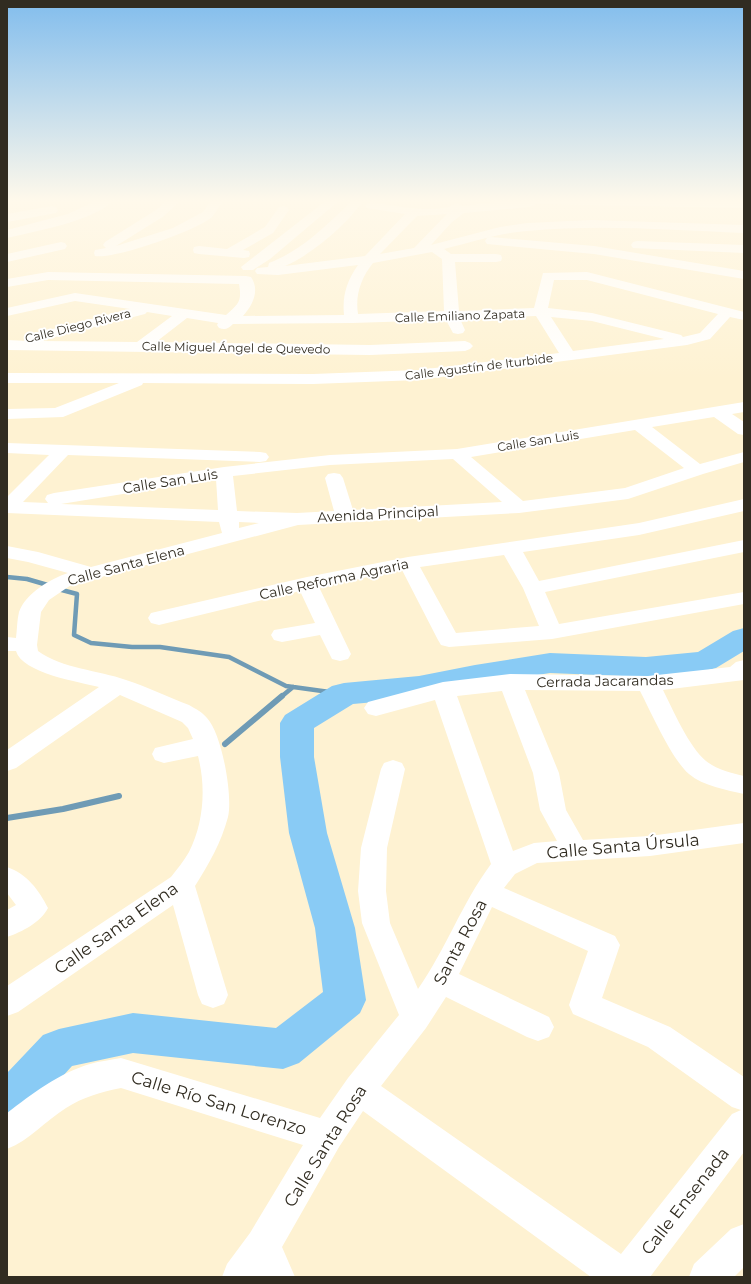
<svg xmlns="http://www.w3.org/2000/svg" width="751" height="1284" font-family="Montserrat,sans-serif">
<rect width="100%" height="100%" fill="#fef2d2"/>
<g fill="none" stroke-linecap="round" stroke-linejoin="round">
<path stroke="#6f9bb5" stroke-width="4.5" d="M7,577L27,579L51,586
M58,589L77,594L74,635L91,643L132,647H160L229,657L286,686L344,694
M281,697L293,687"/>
<path stroke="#6f9bb5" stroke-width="6" d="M225,744L282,696
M7,818L63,809L119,796"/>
<path fill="#89cbf5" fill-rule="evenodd" d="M744,628V651L716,668L705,671L646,677L550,673L475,685L419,698L353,704L314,728V757L327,833L355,928L366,1000L360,1013L299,1063L283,1069L133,1053L72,1066L23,1120L7,1127V1073L43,1035L59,1029L133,1013L276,1028L323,992L315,928L289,833L280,757V723L285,715L332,686L344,683L419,676L475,665L550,653L646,657L698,652L733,631Z"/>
<path fill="#fff" fill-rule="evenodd" d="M100,199H114C99,220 32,232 7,238V230L68,214Z
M169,199H182L164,216L116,246L173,228L203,212L212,199H224C220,205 216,212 212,217C198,230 113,260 95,256L94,253L95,250L106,248L103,245L105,242L156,210Z
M328,199H341L270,259L253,270H243L241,267Z
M352,199H364C350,222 310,256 285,266L365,256L405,214L367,208L365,206L367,204L371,202C396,206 423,212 449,207C452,206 453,204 457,203L462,206L524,199L744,200V208L537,204L529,207L464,213L452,222L431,245L500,227L527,223L592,220L744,225V233C672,230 599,224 527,231C499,233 472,242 444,249L451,254H496L501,255L502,258L501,261L496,262H455L459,311L534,308L543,273L587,272L744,312V320L730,317L710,339L687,345L418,380L313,384L143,383L142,385L63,417L7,419V409L55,408L119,383H7V373L313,374L418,370L559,353L536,316L460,319L465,330L463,333L458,334L453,333L446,320L352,323L233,324C228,329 225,330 219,328L217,325L218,323L187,318L156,342L370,345L465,341L470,343L473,346L470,349L465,351L370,355L7,350V340L28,341L27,338L29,335L130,309L75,301L7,316V308L75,293L226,315C239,304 242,301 239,284L48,280L7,287V279L48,272L246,276L251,277C260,290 253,305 243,316L344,315C342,295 347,281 358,265L278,275L257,274L255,271L257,268L268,267L269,263C295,253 315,236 335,217C341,211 348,206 352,199ZM447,214L414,248L380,254L417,216ZM432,252L442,259L444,311L358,314C355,295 361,278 373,263ZM554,280H587L718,314L700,333L683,337L681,335L592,313L548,308ZM147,312L172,316L137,342L40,341L145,314ZM551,317L592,321L664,339L573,351Z
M52,206L56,207L58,210L56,213L7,222V214Z
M283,206L287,207L289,210L273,233L243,250L249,251L250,254L249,257L244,258L199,254L194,253L193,250L194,247L199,246L227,249L265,227L279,207Z
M491,237L594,246L744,271V279L594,254L487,244L485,241L487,238Z
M637,241L744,245V253L633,248L631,245L633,242Z
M61,242L65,243L67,246L65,249L7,262V254Z
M744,402V412L732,414L744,422V435L738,434L714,417L652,427L700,464L744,452V462L703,474L628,499L519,513L298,525L71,585L49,600L41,612L37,645L38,651C63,669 98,670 126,680C148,687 168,697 189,705C196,709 202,712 207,718C222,734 233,796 228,817C221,843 209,864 195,886L228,995L224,1004L213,1008L202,1004L198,995L173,905L18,1012L7,1016V986L171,877C177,869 184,861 189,852C204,822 206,787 198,756L164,763L155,760L152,754L155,748L193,739L188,728L182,722L120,695L16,768L7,771V750L99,687C79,682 22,673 16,651H7V637L16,638C17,630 17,620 19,612C26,593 50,579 68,573L28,562L7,558V546L38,552L91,567L222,533L219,522L7,513V497L49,455L7,453V443L260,452L266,453L269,457L266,461L260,462L68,455L23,502L48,503L45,499L47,495L54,493L224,467L330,455L457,449ZM635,430L684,468L625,488L523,501L471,457ZM453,459L502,502L353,510L343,478L340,474L334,473L328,474L325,478L334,511L297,513L237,511L233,476L330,465ZM216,479L218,510L61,504ZM239,522L259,523L239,528Z
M744,499V511L639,535L523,552L539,581L744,540V552L545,592L559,624L744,592V604L552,639L449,647L441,645L438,640L402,570L319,587L351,654L348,659L340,661L332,659L320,635L282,642L274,640L271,635L274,630L315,623L300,591L159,625L151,623L148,618L151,613L307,577L408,557L639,523ZM504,555L523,588L539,626L456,633L420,567Z
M744,660V680L663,690C673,710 689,747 706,761C717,770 732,773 744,776V794C727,790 703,786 689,774C672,760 651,712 640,691L525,690L559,773L566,810L583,840L650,836L744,823V843L650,856L537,863L515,874L504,888L615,936L620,945L602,998L670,1027L744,1077V1152L650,1277H591L363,1111L339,1147L282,1247L295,1277H222L227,1264L250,1233L303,1145L121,1088C101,1092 83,1097 66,1108C45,1121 30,1140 7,1149V1113C32,1094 59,1073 90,1064C100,1061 111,1060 121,1058L320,1118L348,1078L399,1015L362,923L358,891L361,848L381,769L384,763L393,760L402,763L405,769L387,848L386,891L390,923L418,989C446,949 462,903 491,864L435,700L376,716L368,714L364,708L368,702L443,682L510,674L648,676L730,667L736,662ZM502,691L533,773L540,810L557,841L534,843L513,851L457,696ZM492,907L588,951L569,1005L573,1014L648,1047L732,1107L741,1110L732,1114L621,1254L381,1086L426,1028L446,997L527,1037L538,1041L549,1037L554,1027L549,1017L459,974Z
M7,867C27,874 39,890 48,908C41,922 22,932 7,937V910L16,905L7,893Z
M744,1224V1267L734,1277H689L694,1264L731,1229Z"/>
</g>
<linearGradient id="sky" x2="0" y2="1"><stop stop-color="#82bded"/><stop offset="0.53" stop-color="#fff9eb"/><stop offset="1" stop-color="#fff9eb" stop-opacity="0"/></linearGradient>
<rect width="751" height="379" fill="url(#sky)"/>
<g text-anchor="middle" stroke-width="4" stroke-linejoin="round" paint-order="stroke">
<g font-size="12" fill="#312c21" stroke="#fff">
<text transform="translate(460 316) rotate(-2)" y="4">Calle Emiliano Zapata</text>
<text transform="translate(78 326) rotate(-14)" y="4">Calle Diego Rivera</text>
<text transform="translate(236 348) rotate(1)" y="4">Calle Miguel Ángel de Quevedo</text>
<text transform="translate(479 367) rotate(-7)" y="4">Calle Agustín de Iturbide</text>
<text transform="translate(538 441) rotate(-9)" y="4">Calle San Luis</text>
</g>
<g font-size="14" fill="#312c21" stroke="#fff">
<text transform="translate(170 481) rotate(-9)" y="5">Calle San Luis</text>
<text transform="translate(378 514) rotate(-3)" y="5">Avenida Principal</text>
<text transform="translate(126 565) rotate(-15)" y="5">Calle Santa Elena</text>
<text transform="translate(334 579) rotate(-12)" y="5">Calle Reforma Agraria</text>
<text transform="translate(605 681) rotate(-1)" y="5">Cerrada Jacarandas</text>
</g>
<g font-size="17" fill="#312c21" stroke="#fff">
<text transform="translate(623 846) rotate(-5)" y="6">Calle Santa Úrsula</text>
<text transform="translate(116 928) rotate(-35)" y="6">Calle Santa Elena</text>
<text transform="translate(460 942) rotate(-62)" y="6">Santa Rosa</text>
<text transform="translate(219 1103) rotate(17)" y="6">Calle Río San Lorenzo</text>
<text transform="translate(325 1146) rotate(-58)" y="6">Calle Santa Rosa</text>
<text transform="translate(685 1201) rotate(-52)" y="6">Calle Ensenada</text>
</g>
</g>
<rect width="751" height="1284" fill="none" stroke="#312c21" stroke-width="16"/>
</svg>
